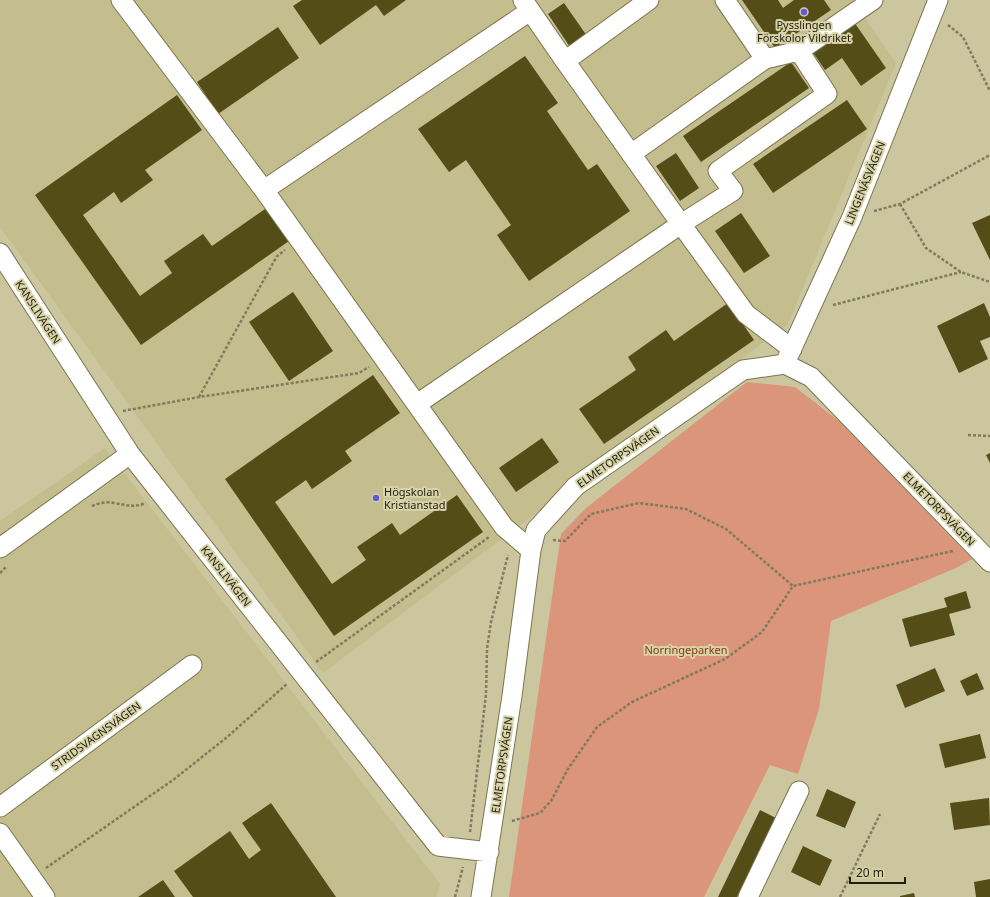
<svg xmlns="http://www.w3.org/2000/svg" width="990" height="897" font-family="'Noto Sans',sans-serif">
<rect width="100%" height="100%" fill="#ccc69e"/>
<path fill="#c4bd8d" d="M0,0H853L896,63L788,324L323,673L0,227Z
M105,448L440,884L436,897H0V521Z"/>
<path fill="#da957a" d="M747,382L795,387L839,421L972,559L956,568L831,621L819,709L798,774L770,765L704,897H509L561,534L586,508Z"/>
<path fill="#544d17" d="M302,0H406L384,16L376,5L320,45L293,6Z
M742,0H778L783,8L794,0H824L831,10L775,48Z
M564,3L587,36L570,47L548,14Z
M854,22L886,68L861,86L842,58L825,70L812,51Z
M278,27L299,58L218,114L197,82Z
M525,56L558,103L547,111L588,170L597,164L630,211L529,281L497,235L511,225L466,160L449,172L418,129Z
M791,62L809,88L701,162L683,136Z
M177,95L202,130L145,170L153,180L121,203L114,192L83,215L140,296L172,273L164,261L203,234L212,246L265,209L289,241L141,345L35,195Z
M847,100L867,129L773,193L753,164Z
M676,153L699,188L680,201L656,166Z
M741,213L770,256L744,273L715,231Z
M990,215V260L972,223Z
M293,292L333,351L289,381L249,322Z
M728,303L754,340L604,444L579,409L636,370L628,357L666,330L674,341Z
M984,303L990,317V337L980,341L988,359L959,373L937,326Z
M373,375L400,413L345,451L352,461L312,489L306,480L275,502L332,584L366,560L357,547L392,523L400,535L457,495L483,532L334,636L225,479Z
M542,438L559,462L516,492L499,468Z
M990,453V463L986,455Z
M966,591L971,608L949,614L955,635L910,647L902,619L947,607L944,598Z
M935,668L945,691L905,708L896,685Z
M977,673L984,689L967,696L960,681Z
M980,734L986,758L945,768L939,744Z
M827,789L856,802L845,828L816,816Z
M989,798L990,825L954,830L950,803Z
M271,803L336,897H193L174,871L230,831L249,859L261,850L242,823Z
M760,810L776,818L737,897H718Z
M803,846L832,860L820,886L791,872Z
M990,879V897H976L974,882Z
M163,880L175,897H138Z
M914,893L915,897H900V896Z"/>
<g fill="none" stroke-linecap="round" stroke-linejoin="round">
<defs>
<path id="minor" d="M121,0L264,190L504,527L531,550
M523,0L565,61
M649,0L565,61L681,224L733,191L718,171L827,94L799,51L873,0
M725,0L765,59L799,51
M631,154L765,59
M264,190L530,11
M0,253L130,454L438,846L489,852
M787,359L852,217L938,0
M417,404L681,224L746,314L792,349
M0,548L130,454
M0,807L192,665
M0,833L45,897
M481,897L512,696L531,550L536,530L576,486L743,370L785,364L811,377L990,562
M748,897L799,791"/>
</defs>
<use href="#minor" stroke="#7a754f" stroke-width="21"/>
<path stroke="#7f7b5e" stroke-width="2.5" stroke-dasharray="3 2" stroke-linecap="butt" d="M948,25L963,37L990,91
M900,204L926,248L961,272L990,282
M874,211L900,204L990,155
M833,305L961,272
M199,397L277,256L285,250
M123,411L199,397L359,373L369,367
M968,435L990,436
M92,506C99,503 107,501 114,503C127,505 133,508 146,503
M553,540L565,541L591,514L639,503L686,509L726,529L793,586
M0,573L7,566
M316,662L489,537
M512,821L540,813L551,801L568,769L597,727L632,702L725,659L762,632L793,586L953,551
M470,832L486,694L487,649L491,622L508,555
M46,868L173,780L226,738L288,683
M455,897L463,867
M840,897L880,814"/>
<use href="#minor" stroke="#fff" stroke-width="19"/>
</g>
<g fill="#625ad3" stroke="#d9d3aa" stroke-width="1.5">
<circle cx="804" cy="12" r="4"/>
<circle cx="376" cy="498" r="4"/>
</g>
<g text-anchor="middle" stroke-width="4" stroke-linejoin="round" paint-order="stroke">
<g font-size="11" fill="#1f1d0d" stroke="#d9d3aa">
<text x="804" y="29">Pysslingen<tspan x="804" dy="13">Förskolor Vildriket</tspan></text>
<text x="384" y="496" text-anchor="start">Högskolan<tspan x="384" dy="13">Kristianstad</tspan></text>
</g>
<g font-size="11" fill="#1f1d0d" stroke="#d9d3aa">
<text transform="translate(865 183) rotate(-68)" y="4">LINGENÄSVÄGEN</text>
<text transform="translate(38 312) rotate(57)" y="4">KANSLIVÄGEN</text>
<text transform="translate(618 457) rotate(-35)" y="4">ELMETORPSVÄGEN</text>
<text transform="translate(939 509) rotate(46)" y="4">ELMETORPSVÄGEN</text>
<text transform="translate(226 576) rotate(52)" y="4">KANSLIVÄGEN</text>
<text transform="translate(96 736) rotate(-36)" y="4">STRIDSVAGNSVÄGEN</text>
<text transform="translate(502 765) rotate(-82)" y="4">ELMETORPSVÄGEN</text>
</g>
<g font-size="11" fill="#883611" stroke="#d9d3aa">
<text x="686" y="654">Norringeparken</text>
</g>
</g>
<path d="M850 877v6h55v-6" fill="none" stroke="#1f1d0d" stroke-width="2"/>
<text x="856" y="877" font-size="12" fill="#1f1d0d" stroke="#d9d3aa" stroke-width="3" paint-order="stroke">20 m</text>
</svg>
